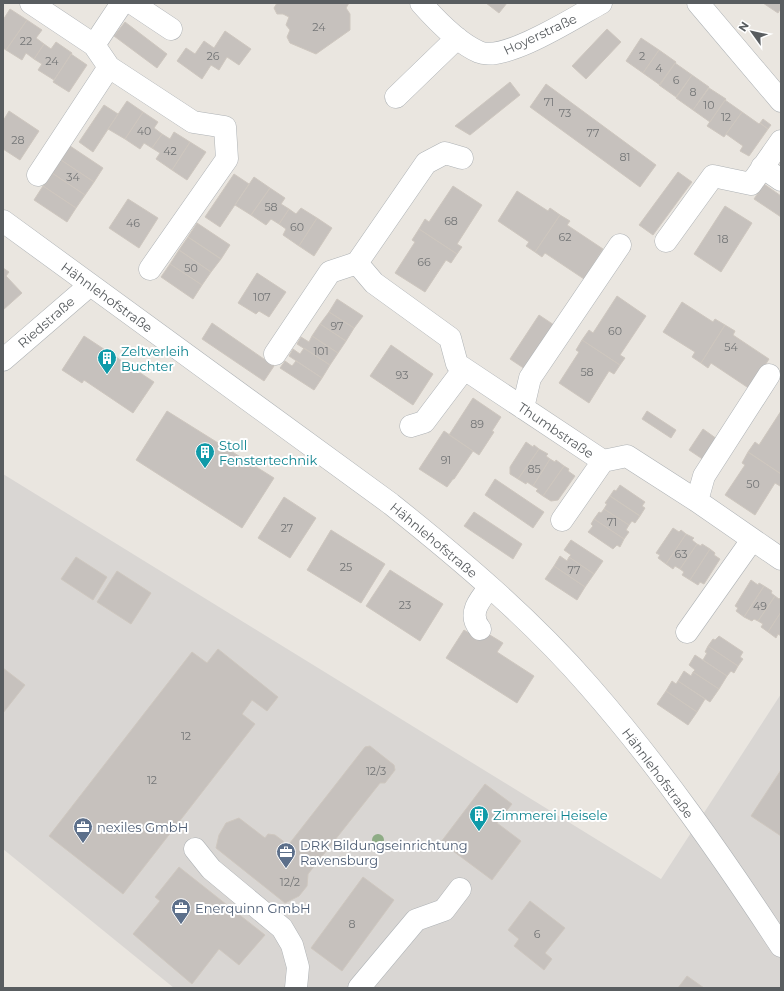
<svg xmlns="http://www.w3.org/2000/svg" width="784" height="991" font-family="Montserrat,sans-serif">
<rect width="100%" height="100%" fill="#eae6e0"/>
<path fill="#d9d6d3" d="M3,474L661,879L781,694V988H174L3,849Z"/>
<path fill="#c6c1bd" stroke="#cec7bf" d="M277,3H349L346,8L350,14V30L316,54L290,43L287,37L290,30L286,25L289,17L283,14H277L274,8Z
M486,3H507L499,13Z
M763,3H781V8L778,13Z
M10,9L27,20L6,50L3,48V20Z
M27,20L42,30L36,38L44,44L34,59L26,53L22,60L6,50Z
M125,22L167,54L157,68L114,36Z
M607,29L621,42L586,79L572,66Z
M225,31L251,49L239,65L227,57L219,70L211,65L202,79L177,61L186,48L195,54L204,41L214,48Z
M641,38L659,50L643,73L626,61Z
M56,42L72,53L54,80L38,70L42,64L34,59L44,44L51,49Z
M659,50L676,62L660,85L643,73Z
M71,54L87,65L69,92L53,82Z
M675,63L692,75L676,97L659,85Z
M692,75L709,87L693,110L676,98Z
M510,82L520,95L470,135L455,126Z
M546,84L656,165L640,187L530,107Z
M709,88L726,99L710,122L693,110Z
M725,100L742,112L724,137L707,126Z
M127,101L143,112L125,139L108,129Z
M104,105L118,114L93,152L79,142Z
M9,111L39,131L20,160L3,149V121Z
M143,112L158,122L154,128L162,134L152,148L144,143L140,149L125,139Z
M742,112L759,124L760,123L768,129L749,156L740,151L743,146L726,134Z
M763,119L771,125L768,129L760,123Z
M174,132L190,142L172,170L156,159L160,153L152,148L162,134L170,139Z
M190,142L206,152L187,180L172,170Z
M70,146L103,168L94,182L61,160Z
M61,160L94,182L85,195L52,173Z
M678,172L692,182L653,235L639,225Z
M52,173L85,195L76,208L43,186Z
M234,174L249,184L220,227L205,217Z
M254,177L270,188L251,215L235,205Z
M764,184L781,196V217L754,199Z
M43,186L76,208L67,222L34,200Z
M453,186L482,205L457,244L462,247L457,254L419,229L425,219L429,222Z
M270,188L285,198L281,204L289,209L279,224L271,219L266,225L251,215Z
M517,191L548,211L550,208L560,215L535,252L526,246L529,242L498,221Z
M128,199L158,218L139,248L109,228Z
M725,206L752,223L721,272L694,254Z
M301,208L317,218L299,246L283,235L286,229L279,224L289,209L296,214Z
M560,215L570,221L567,225L603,249L584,279L545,253L542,257L535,252Z
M317,218L332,228L314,256L299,246Z
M197,223L230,245L221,259L188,237Z
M419,229L457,254L451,263L446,260L425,292L395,273L415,242L412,240Z
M188,237L221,259L211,272L179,250Z
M179,250L211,272L202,285L170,264Z
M170,264L202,285L193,299L161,277Z
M3,268L9,272L6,276L22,293L3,310Z
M257,273L286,292L269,317L259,311L256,314L238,303Z
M617,296L646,316L620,355L625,358L620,365L582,340L589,330L593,333Z
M337,299L363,316L354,328L329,312Z
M682,302L713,322L715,319L725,325L701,363L692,357L695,352L663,332Z
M329,312L354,328L346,341L320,324Z
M539,315L554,325L525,369L510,359Z
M212,323L274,366L264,381L202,339Z
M320,324L346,341L338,353L312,336Z
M725,325L735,331L733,335L769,359L750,389L711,363L708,368L701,363Z
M84,336L154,382L133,413L84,380L82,383L62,370Z
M312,336L338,353L330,365L297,344L301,337L309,342Z
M582,340L620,365L614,374L609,371L589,403L559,383L579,352L576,350Z
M391,345L433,374L413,405L370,376Z
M304,348L330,365L322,378L289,356L293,349L300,354Z
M285,361L292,366L296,361L322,378L314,390L280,368Z
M473,398L501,417L492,431L494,432L479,455L449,435Z
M167,411L274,478L242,528L136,460Z
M647,411L676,430L671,438L642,419Z
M781,411V474L748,452L755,442L759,445Z
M703,429L717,439L704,460L689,450Z
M444,431L473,451L454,479H453L447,487L419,469Z
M526,442L533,447L534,445L539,449L518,479L510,474V467Z
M539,449L548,454L546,456L550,459L533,486L527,482L526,484L518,479Z
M748,452L781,474V485L780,486L775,483L755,515L725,495L745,465L742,463Z
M550,459L555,462L556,460L564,466L543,496L536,491L538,489L533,486Z
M564,466L569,469L568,471L575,476L558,500L551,501L543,496Z
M495,479L544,512L533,528L485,495Z
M620,485L645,502L642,506L645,508L640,516L610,496L614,490L616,491Z
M610,496L640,516L635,523L632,521L629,525L604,509L607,504L605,503Z
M284,497L316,518L290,558L258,538Z
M604,509L629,525L626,530L629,532L624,539L594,519L599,512L601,513Z
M474,512L522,544L513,559L464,526Z
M594,519L624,539L620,547L617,545L613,549L588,532L593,526L591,524Z
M673,528L679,532L681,530L686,534L666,564L658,558L660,555L656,553Z
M331,530L385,564L361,603L307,570Z
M686,534L694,538L692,540L697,544L680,569L675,566L673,569L666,564Z
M571,540L603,561L594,574L569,557L571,555L564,550Z
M697,544L701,546L702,544L710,549L690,580L682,575L684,572L680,569Z
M710,549L715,553L714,555L720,559L704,584L700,582L698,585L690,580Z
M560,556L567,561L569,557L594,574L585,587L554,566Z
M76,557L107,577L93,600L61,579Z
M554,566L585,587L577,600L545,579Z
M390,570L443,604L420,641L366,606Z
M117,571L151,593L131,624L97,602Z
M751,580L758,585L759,583L764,586L744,617L736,611L738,608L735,606Z
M764,586L772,591L771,593L775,596L758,621L754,619L752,621L744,617Z
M775,596L779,599L781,597V612L768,632L761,627L763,624L758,621Z
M781,612V636L778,634L776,638L768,632Z
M480,629L503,643L497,652L534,676L517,703L446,658L464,630L475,637Z
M719,636L743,652L740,657L743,659L738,666L708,646L713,639L715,640Z
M708,646L738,666L734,673L731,671L727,676L703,660L707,653L705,652Z
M218,649L278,697L267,711L252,700L242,714L255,724L123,894L49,836L192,652L207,663Z
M695,655L727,676L719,689L693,672L695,670L689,665Z
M3,668L25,685L3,713Z
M684,671L691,676L693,672L719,689L710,702L678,681Z
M672,681L676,684L678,681L705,699L697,712L666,691Z
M666,691L697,712L688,725L657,704Z
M370,746L394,765L395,770L385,783H380L308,874L307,886L299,896L285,903L216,848L219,835L226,823L239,818L265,838L268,834L275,835L283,841L286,848L365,747Z
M781,770V836L751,816Z
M485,784L512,804L497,823L521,841L492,880L441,842Z
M179,867L265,935L239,965L219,949L192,984L133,934L160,901L155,897Z
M363,877L394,900L342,971L311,948Z
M530,901L565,928L545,953L552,959L544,970L514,946L519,939L508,930Z
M687,976L704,988H678Z"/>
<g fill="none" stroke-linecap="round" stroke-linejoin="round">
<defs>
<path id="minor" d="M31,3L94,45L109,67L193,122L225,127L227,159L150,269
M132,3L171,29
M421,3C436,20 458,43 479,52C505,63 577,16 601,3
M698,3L781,101
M94,45L122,3
M396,97L457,38
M762,167L781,180
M38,175L109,67
M3,221L391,504C461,560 530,618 589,686C660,767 722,856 781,946
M666,241L713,176L751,184L781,141
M357,263L374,283L450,338L457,364L603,461L627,456L697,501L781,559
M275,354L330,272L357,263L426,163L445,153L462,158
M3,360L90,285
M523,408L530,378L620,245
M411,426L424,422L464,369
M697,501L704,476L769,375
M562,520L603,461
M480,629C467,614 480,599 490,587
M687,632L752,540
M195,849L211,869L282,928L292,945L298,967L296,988
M359,988L416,920L444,910L460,889"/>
</defs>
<use href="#minor" stroke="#aeb2b5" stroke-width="23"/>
<use href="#minor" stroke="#fff" stroke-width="22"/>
</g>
<circle fill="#8eac85" cx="378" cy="840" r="6"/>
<defs>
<symbol id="building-pin" viewBox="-11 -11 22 30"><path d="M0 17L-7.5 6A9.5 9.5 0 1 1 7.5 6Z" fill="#0f9aa8" stroke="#fff"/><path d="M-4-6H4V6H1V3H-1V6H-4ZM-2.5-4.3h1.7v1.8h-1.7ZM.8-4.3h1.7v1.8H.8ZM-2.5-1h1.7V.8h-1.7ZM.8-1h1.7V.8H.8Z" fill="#fff"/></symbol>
<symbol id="office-pin" viewBox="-11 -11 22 30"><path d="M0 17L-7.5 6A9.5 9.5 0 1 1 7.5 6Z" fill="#5c6f8a" stroke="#fff"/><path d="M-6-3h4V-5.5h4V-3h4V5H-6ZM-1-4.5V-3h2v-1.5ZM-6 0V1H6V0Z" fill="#fff"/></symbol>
</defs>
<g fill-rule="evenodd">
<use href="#building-pin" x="96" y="347" width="22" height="30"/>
<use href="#building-pin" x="194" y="441" width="22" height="30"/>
<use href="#building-pin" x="468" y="804" width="22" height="30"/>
<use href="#office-pin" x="72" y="816" width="22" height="30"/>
<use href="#office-pin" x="275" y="841" width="22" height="30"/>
<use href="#office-pin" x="170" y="897" width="22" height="30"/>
</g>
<g text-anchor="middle" stroke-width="4" stroke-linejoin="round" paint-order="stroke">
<g font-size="11" fill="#747677">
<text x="319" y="31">24</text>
<text x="26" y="45">22</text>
<text x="213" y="60">26</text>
<text x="642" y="60">2</text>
<text x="52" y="65">24</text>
<text x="659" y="72">4</text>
<text x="676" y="84">6</text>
<text x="693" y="96">8</text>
<text x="549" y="106">71</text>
<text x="709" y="109">10</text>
<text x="565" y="117">73</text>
<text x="726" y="121">12</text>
<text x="144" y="135">40</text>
<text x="593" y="137">77</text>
<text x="18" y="144">28</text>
<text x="170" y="155">42</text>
<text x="625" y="161">81</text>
<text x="73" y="181">34</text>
<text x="271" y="211">58</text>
<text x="451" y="225">68</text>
<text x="133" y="227">46</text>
<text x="297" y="231">60</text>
<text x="565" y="241">62</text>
<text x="723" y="243">18</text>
<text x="424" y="266">66</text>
<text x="191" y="272">50</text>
<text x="262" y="301">107</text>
<text x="337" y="330">97</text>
<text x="615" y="335">60</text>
<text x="731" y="351">54</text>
<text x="321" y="355">101</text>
<text x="587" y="376">58</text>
<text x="402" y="379">93</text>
<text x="477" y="428">89</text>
<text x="446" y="464">91</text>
<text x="534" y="473">85</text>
<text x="753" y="488">50</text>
<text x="612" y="526">71</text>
<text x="287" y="532">27</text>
<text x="681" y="558">63</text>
<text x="346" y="571">25</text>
<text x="574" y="574">77</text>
<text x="405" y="609">23</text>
<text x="760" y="610">49</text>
<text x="186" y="740">12</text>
<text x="376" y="775">12/3</text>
<text x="152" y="784">12</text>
<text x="290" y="886">12/2</text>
<text x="352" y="928">8</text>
<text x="537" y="938">6</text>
</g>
<g font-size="13" fill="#595d60" stroke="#fff">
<text transform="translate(540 34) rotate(-25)" y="5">Hoyerstraße</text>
<text transform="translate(107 297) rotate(36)" y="5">Hähnlehofstraße</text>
<text transform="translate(46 322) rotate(-41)" y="5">Riedstraße</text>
<text transform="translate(556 430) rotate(34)" y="5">Thumbstraße</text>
<text transform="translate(434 540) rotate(40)" y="5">Hähnlehofstraße</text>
<text transform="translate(658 773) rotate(53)" y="5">Hähnlehofstraße</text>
</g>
<g font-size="13" fill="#0d838f" stroke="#fff" text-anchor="start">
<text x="121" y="356">Zeltverleih<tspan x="121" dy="15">Buchter</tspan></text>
<text x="219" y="450">Stoll<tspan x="219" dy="15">Fenstertechnik</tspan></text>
<text x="493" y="820">Zimmerei Heisele</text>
</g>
<g font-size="13" fill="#4e5e75" stroke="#fff" text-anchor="start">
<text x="97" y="832">nexiles GmbH</text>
<text x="300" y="850">DRK Bildungseinrichtung<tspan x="300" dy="15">Ravensburg</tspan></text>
<text x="195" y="913">Enerquinn GmbH</text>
</g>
</g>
<rect width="784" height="991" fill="none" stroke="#595d60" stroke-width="8"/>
<g transform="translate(752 32) rotate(303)" stroke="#ffffff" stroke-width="3" paint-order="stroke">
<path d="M0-3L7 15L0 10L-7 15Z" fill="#595d60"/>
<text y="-6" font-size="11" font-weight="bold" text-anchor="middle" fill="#595d60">N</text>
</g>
</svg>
